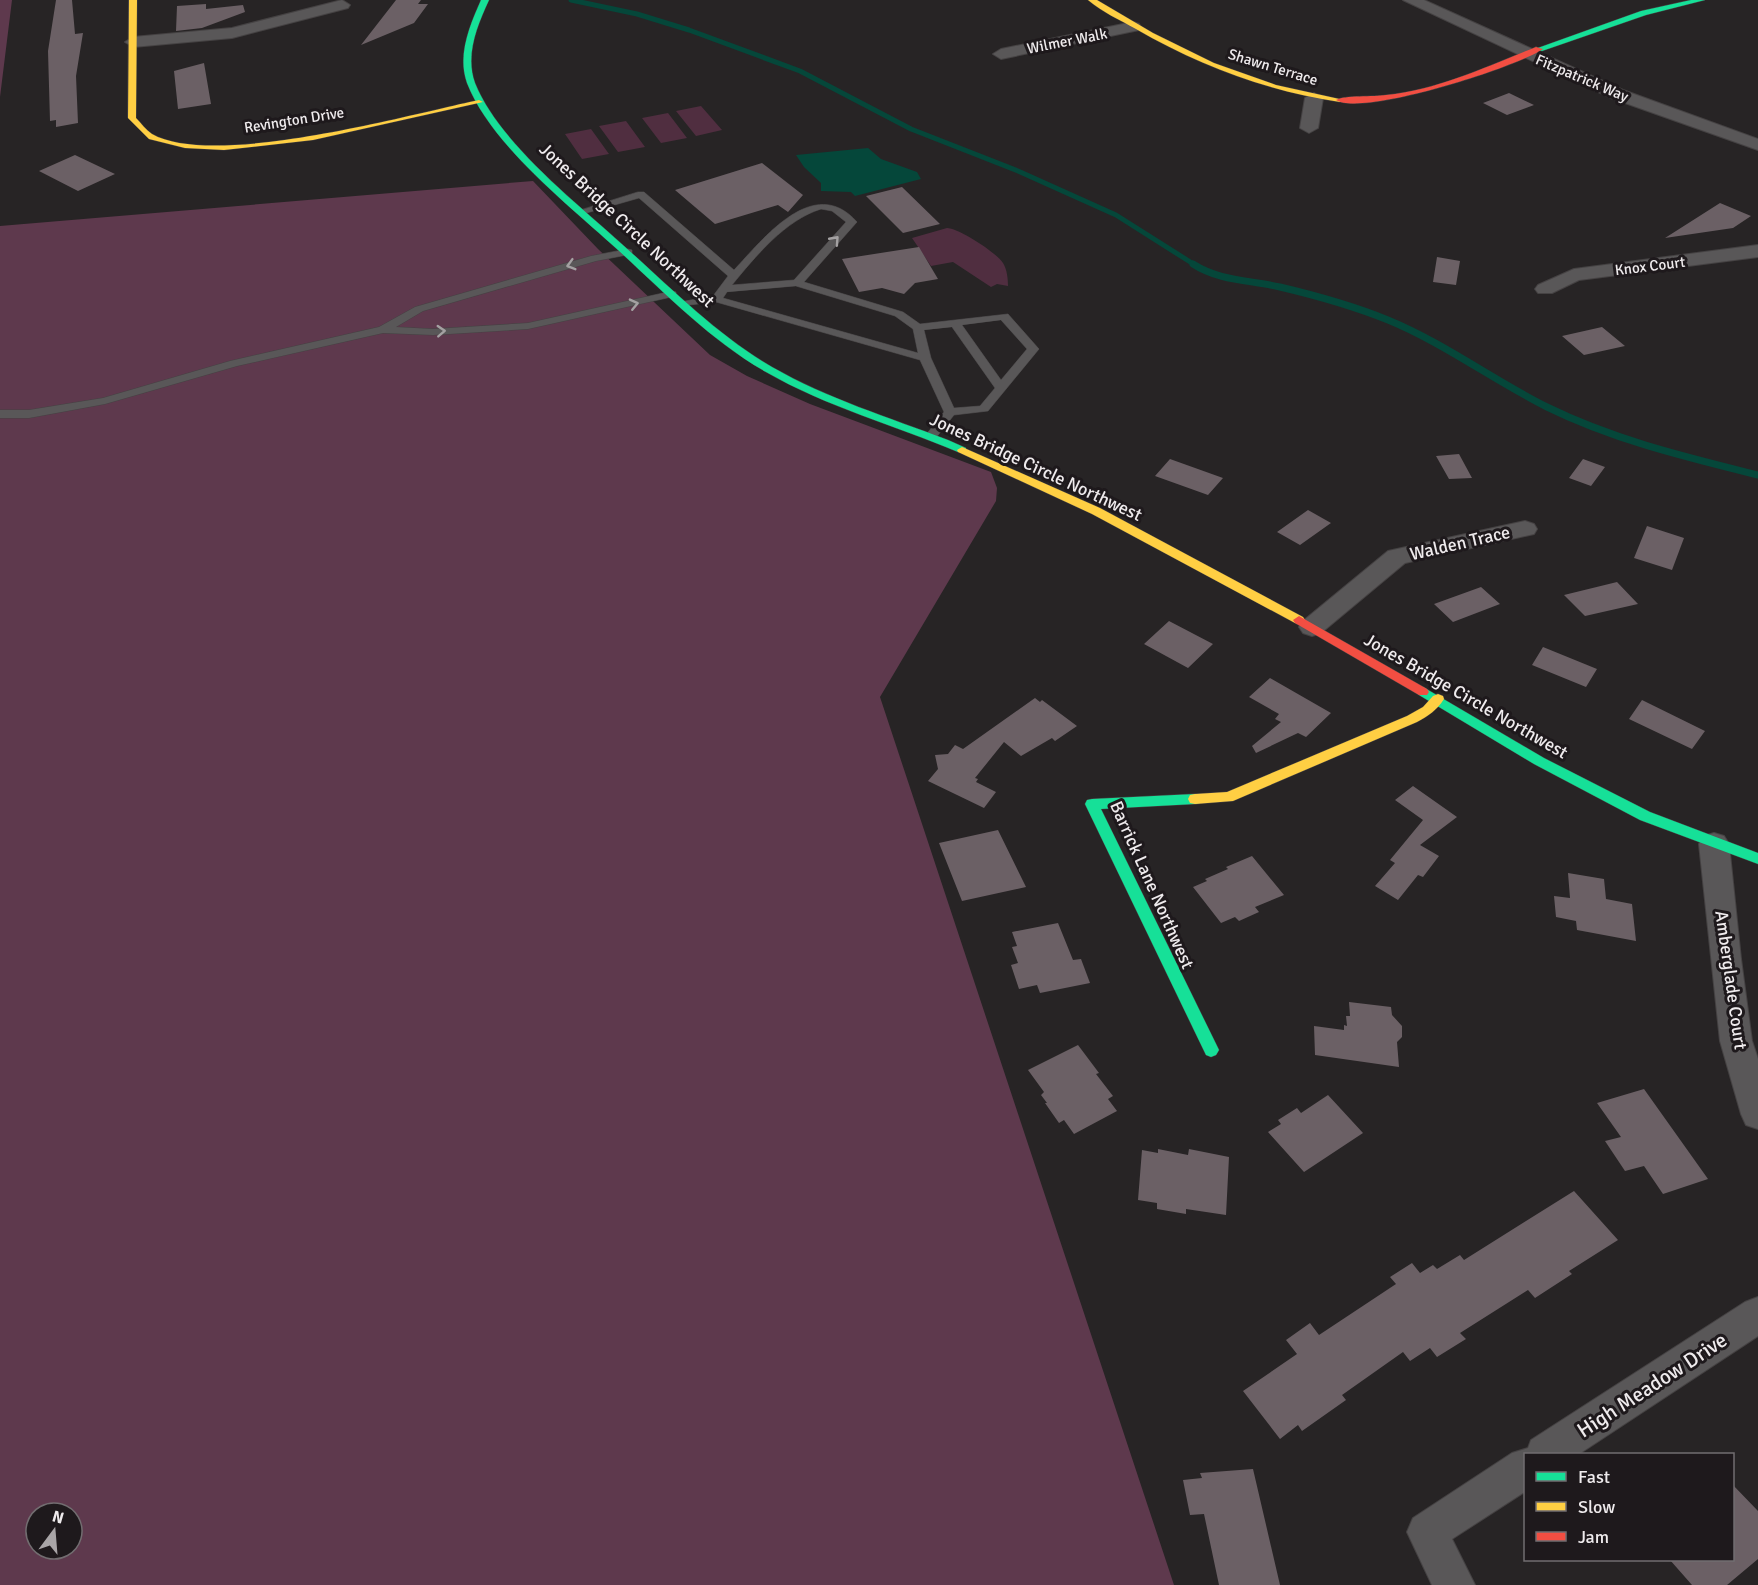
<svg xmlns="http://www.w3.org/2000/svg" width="1758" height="1585" font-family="Signika,sans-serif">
<rect width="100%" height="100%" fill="#272425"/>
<path fill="#502e40" d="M701,106L722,130L696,136L676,111Z
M668,113L687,138L661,143L642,118Z
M626,121L645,147L618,152L599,126Z
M591,129L609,154L582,159L565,134Z
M947,228C958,228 996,252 1003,263C1007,269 1008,279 1008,286L997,284L991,287L953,262L931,266L912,238Z"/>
<path fill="#5e394d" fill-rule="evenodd" d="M0,0H12L0,97Z
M533,181L598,249L710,355L747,376L810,404L991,472L997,488L996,501L880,697L1174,1585H0V226ZM36,1513H72V1549H36Z"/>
<path fill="#05473a" d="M868,148L881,159L917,172L921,179L855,196L851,192L821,191V183L804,167L796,155Z"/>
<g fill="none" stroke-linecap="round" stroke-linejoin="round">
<path stroke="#05473a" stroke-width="5" d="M571,0L637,14L689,30L800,71L911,129L1018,171L1116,215L1195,265"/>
<path stroke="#05473a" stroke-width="7" d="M1193,264C1219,281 1250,280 1280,287C1314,295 1356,307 1388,320C1444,343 1493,380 1547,407C1614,440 1686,457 1758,475"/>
</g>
<path fill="#6b6065" d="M56,0H72L75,34L83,33L76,76L78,123L56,127V120L50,121L48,51Z
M396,0H421L418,4H428L414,23L361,45Z
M206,4V9L243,5L245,12L202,28L176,31L177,6Z
M204,63L211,104L178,109L174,71Z
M1509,93L1534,105L1507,115L1483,103Z
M75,155L115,174L78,191L39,171Z
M762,163L803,195L788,212L778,205L715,224L675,190Z
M902,187L940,224L903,233L866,196Z
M1720,203L1751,216L1733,228L1665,238Z
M919,247L938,279L915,283L904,294L882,288L859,292L842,259Z
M1437,257L1460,261L1456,285L1433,282Z
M1602,327L1625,346L1584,355L1562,336Z
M1459,454L1472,478L1449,479L1436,456Z
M1170,459L1223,478L1208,495L1155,476Z
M1583,459L1605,467L1591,486L1569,478Z
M1308,510L1331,523L1300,545L1277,532Z
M1647,526L1684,538L1672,570L1634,558Z
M1617,582L1638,604L1585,616L1564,595Z
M1481,587L1500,604L1453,622L1434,604Z
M1169,621L1213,644L1188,668L1144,644Z
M1543,647L1597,669L1586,687L1532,665Z
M1270,678L1331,713L1306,737L1298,733L1256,753L1252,746L1281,722L1275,719L1279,714L1249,697Z
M1035,698L1040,702L1042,700L1077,726L1055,741L1052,738L1021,756L1004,742L975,778L978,779L976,782L996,792L984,808L928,781L938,769L935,755L948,754L955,745L963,749Z
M1642,700L1705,731L1692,749L1629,719Z
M1413,786L1457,817L1420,845L1439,856L1423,877L1418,875L1398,900L1375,886L1395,863L1390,860L1423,820L1395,800Z
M998,830L1026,887L962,901L939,843Z
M1252,856L1284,895L1255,907L1259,912L1239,921L1235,917L1221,923L1193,887L1207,881L1205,879L1228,869L1226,867Z
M1568,873L1604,879L1606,899L1632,904L1636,941L1577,930L1576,921L1556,917L1554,896L1570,898Z
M1058,923L1073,960L1081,959L1090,983L1040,993L1037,985L1019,989L1011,965L1018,963L1012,947L1017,946L1012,932Z
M1349,1002L1391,1007L1392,1015L1402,1026V1037L1397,1042L1399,1067L1315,1055L1314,1026L1344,1030V1025L1347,1026L1346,1016H1350Z
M1078,1045L1099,1073L1096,1074L1113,1096L1108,1099L1117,1111L1074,1134L1064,1120L1059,1123L1045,1103H1047L1041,1095L1044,1092L1028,1070Z
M1644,1089L1708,1179L1663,1194L1644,1166L1625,1171L1605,1141L1621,1137L1597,1103Z
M1328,1095L1363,1133L1304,1172L1268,1132L1281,1124L1278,1120L1297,1108L1301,1113Z
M1158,1149L1188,1155L1189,1149L1229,1157L1226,1215L1186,1209V1214L1157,1209V1203L1138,1200L1142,1150L1158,1153Z
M1574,1191L1618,1240L1569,1271L1572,1274L1535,1298L1528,1290L1460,1333L1466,1339L1437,1357L1430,1348L1410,1361L1403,1352L1342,1395L1346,1400L1302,1431L1298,1425L1280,1439L1243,1391L1297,1354L1286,1340L1310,1323L1319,1335L1396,1284L1390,1277L1412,1263L1420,1273L1433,1265L1437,1269L1460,1255L1464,1260Z
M1253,1469L1280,1585H1219L1204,1514L1190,1515L1183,1480L1202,1478L1200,1473Z
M1732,1484L1758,1511V1559L1727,1585H1692L1670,1560H1732Z"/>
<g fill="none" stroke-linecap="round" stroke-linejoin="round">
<defs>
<path id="lane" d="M638,192H644L734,270C763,239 814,173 857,222L804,282L903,312L920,324L1008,314L1039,349L988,411L954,415L935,439H927L925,436L944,412L920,360L716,302L680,306V302L713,296L728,276L639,198L583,214L578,211ZM821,209L832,211L846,222L794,280L732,285C755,257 785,220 821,209ZM796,286L895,316L913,329L918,353L723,298L727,292ZM1001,320L1027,349L1001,380L962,325ZM952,327L995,388L980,406L954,408L931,358L924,330Z
M628,249L632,250V254L596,261L423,311L396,327L433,329L528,323L672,291L676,292V296L528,329L433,335L383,333L237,366L105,404L29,418H0V410H29L103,398L230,361L379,327L415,307L591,256Z"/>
<path id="street" d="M342,0L350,5L348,8L232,38L133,47L125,42L133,37L232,28Z
M1403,0H1424L1623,90L1758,139V150L1611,98Z
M1133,22L1139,24L1141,27L1139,30L1001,59L993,54L1001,49Z
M1314,93L1323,98L1318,128L1309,133L1300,128L1305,98Z
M1758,245V257L1579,280L1552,293H1538L1535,289L1538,285L1574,269Z
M1525,521L1534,524L1537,529L1534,534L1405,563L1321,633L1312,636L1303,633L1299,627L1303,621L1388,551Z
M1714,833L1724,836L1729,844L1741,959L1752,1041L1758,1059V1129L1746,1125L1741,1114L1720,1041L1699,844L1704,836Z
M1758,1297V1336L1579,1454H1526V1491L1452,1539L1475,1585H1432L1407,1532L1413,1518L1512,1453L1528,1448L1531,1440L1745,1302Z"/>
<path id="fast" d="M481,0H489C477,26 465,55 475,83C499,143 577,203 624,246C671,288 717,335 772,367C828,399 888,417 948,440L966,448V452H958C894,425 827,407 766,372C710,340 665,293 618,250C570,206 491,145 467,83C457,55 470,25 481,0Z
M1691,0H1705L1646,15L1542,51L1535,49L1641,11Z
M1423,687L1544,758L1650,812L1758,853V864L1640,820L1534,764L1419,695L1417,692L1419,689Z
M1195,794L1200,795L1202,799L1200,803L1195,804L1101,809L1219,1050L1216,1055L1211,1057L1206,1055L1085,804L1087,800L1092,799Z"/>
<path id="slow" d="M129,0H137L136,118C141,123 146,130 152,134C214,169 408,115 479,100L483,102L313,140L224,150L185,148L149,139L128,118Z
M1088,0H1097L1153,33L1214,63L1276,85L1344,100L1340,102C1267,91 1200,66 1136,29C1120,20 1102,12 1088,0Z
M962,447L1100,508L1303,617L1305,620L1299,624L1295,623L1092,514L958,452L957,450Z
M1438,694L1443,696L1444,699C1437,710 1428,716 1417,722L1233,801L1195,804L1190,803L1188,799L1190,795L1195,794L1227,792L1407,716L1423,707L1433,696Z"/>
<path id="jam" d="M1536,47L1543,49C1517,67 1362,117 1336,100C1344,95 1374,97 1386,95C1438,90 1488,66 1536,47Z
M1299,616L1427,689L1429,692L1427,695H1419L1295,623L1293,620Z"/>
</defs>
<use href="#lane" stroke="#454243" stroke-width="1"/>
<use href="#street" stroke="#454243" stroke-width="2"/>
<use href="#fast" stroke="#454243" stroke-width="1"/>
<use href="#slow" stroke="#454243" stroke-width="1"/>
<use href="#jam" stroke="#454243" stroke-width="1"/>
<use href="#lane" fill="#595758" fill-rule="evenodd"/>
<use href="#street" fill="#595758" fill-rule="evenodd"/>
<use href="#fast" fill="#16e098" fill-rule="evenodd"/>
<use href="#slow" fill="#ffcf43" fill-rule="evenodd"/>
<use href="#jam" fill="#f24e42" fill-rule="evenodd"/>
</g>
<defs><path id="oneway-chevron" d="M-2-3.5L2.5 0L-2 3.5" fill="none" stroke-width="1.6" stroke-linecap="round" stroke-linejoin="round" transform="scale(1.5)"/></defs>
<g stroke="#a4a1a2">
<use href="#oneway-chevron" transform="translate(835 240) rotate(-48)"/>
<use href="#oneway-chevron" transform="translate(571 265) rotate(164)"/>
<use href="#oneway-chevron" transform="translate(634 304) rotate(-13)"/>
<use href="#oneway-chevron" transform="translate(441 331) rotate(-3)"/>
</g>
<g text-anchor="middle" stroke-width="6" stroke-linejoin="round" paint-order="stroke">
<g font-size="15" fill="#efebed" stroke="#1e191c">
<text transform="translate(1067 41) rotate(-11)" y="5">Wilmer Walk</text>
<text transform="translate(1273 67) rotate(17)" y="5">Shawn Terrace</text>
<text transform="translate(1582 78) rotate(23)" y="5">Fitzpatrick Way</text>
<text transform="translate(294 120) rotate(-9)" y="5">Revington Drive</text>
<text transform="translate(1650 266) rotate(-7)" y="5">Knox Court</text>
</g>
<g font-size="18" fill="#efebed" stroke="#1e191c">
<text transform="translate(627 225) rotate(43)" y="6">Jones Bridge Circle Northwest</text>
<text transform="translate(1036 467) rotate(25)" y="6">Jones Bridge Circle Northwest</text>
<text transform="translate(1460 543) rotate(-13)" y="6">Walden Trace</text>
<text transform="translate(1466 696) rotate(30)" y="6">Jones Bridge Circle Northwest</text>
<text transform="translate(1152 885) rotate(66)" y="6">Barrick Lane Northwest</text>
<text transform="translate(1731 980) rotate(82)" y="6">Amberglade Court</text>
</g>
<g font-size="21" fill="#efebed" stroke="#1e191c">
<text transform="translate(1652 1385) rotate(-33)" y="7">High Meadow Drive</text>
</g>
</g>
<rect x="1524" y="1453" width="210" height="108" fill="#1e191c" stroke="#726d70" stroke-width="1.5"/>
<rect x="1536" y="1472" width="30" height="9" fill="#16e098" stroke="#726d70" stroke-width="1.5"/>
<text x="1578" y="1483" font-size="18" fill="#efebed">Fast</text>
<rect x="1536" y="1502" width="30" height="9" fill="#ffcf43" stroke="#726d70" stroke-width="1.5"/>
<text x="1578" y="1513" font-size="18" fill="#efebed">Slow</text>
<rect x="1536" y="1532" width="30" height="9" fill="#f24e42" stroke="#726d70" stroke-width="1.5"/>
<text x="1578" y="1543" font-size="18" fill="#efebed">Jam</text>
<g transform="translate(54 1531) rotate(16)"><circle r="28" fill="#1e191c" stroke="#726d70" stroke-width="1.5"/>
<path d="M0-4.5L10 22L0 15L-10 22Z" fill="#a9a5a7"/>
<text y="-9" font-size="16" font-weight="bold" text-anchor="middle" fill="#efebed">N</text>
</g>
</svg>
